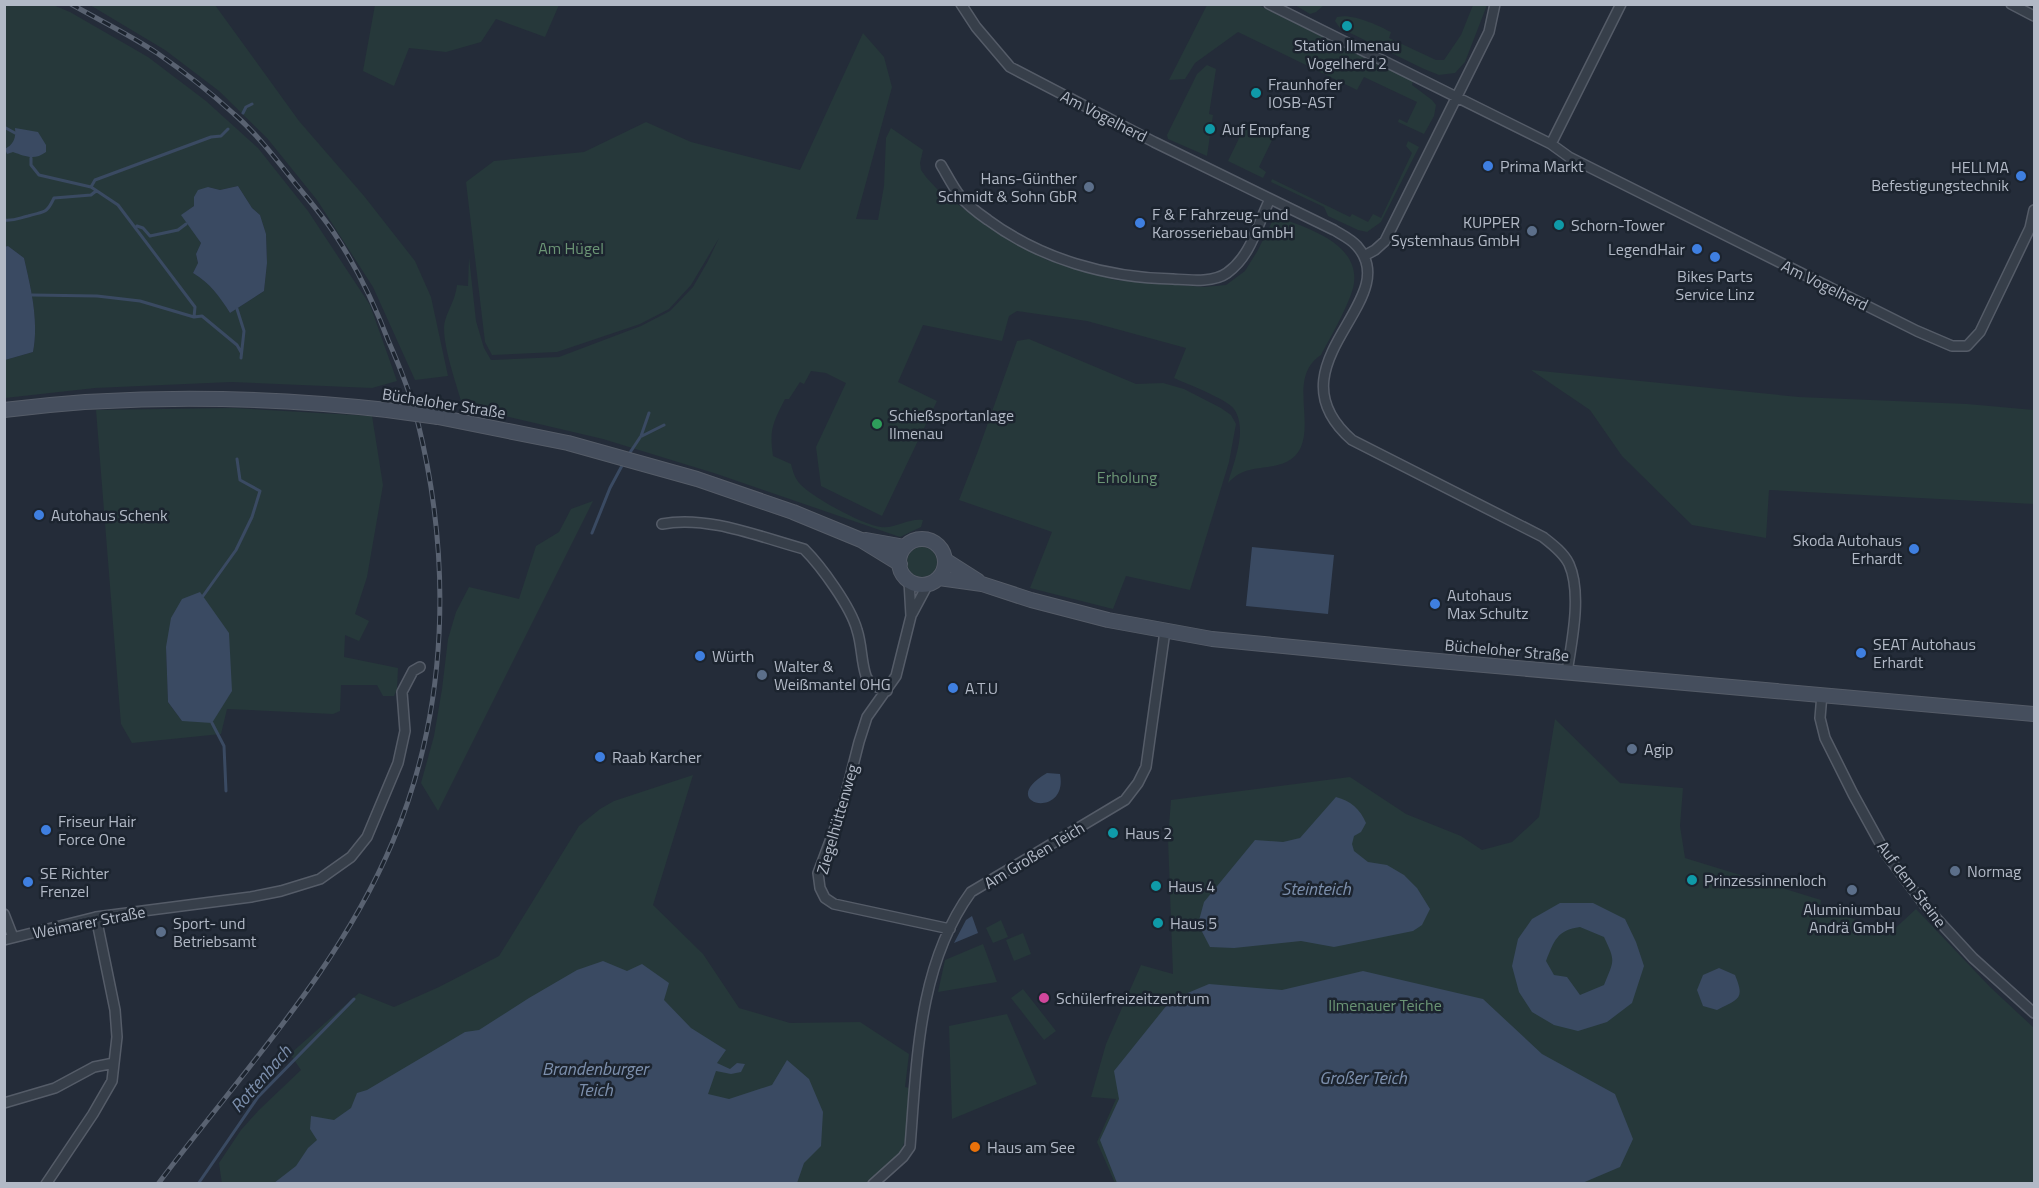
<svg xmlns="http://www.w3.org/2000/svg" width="2039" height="1188" font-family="'Titillium Web',sans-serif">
<rect width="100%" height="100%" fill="#242c39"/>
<path fill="#26383a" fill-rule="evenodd" d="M5,5H53L70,12L148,57L206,101L258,148L308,211L370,305L397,381L372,388L231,382L95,388L5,398V360L33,352C39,320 31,289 24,258L8,246L5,247ZM238,186L252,208L260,215L266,234L267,263L264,291L230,313C220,296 210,283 193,273L198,264L196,254L201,243L182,215L194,206L208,187L220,190Z
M90,5H215L299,121L364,196L415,261L431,297L448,376L415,380L373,287L317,200L267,138L219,91L165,50Z
M375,5V4L559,5L545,37L496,19L481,42L446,52L409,48L394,86L363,71Z
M1207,5H1258L1413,81L1412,85L1432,100L1436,105L1434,116L1424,134L1398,122L1399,119L1407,123L1417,102L1364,77L1357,90L1238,32L1195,63L1185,79L1169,80Z
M1295,5V4L1324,5L1316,12L1310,14Z
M1473,5H1487L1465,62L1455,73L1439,75L1424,69L1340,28L1335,21L1337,17C1352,13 1378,25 1391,32L1389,38L1436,60H1444L1461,35Z
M863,33L884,57L892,87L856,219L878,220L884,186L886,138L891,128L923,150L920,163L921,170L926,177L937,189L987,226L1047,260L1115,280L1204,287L1226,285L1245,271L1258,250L1275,216C1304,227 1359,242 1354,283C1352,300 1330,338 1321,355C1289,376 1313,418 1301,447C1289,473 1258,463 1239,474C1235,476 1231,480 1228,483C1234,461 1248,430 1234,409C1227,399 1187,384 1174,378L1186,348L1087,321L1017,311L1009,316L1002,341L923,325L898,382L937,401L882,516L821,486L816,447L846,383L826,373L811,371L804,384L800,382L789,399H785C773,423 769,429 773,456L791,464C793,472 795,479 801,485C814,498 863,525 881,527C895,529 908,518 923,520L921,527L900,537L717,474L603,439L475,409L461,401C456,383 440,338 445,321C449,307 455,301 457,285L468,286L469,257L476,321L484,348L491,360L559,357L641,326L670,311L693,287L708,261L719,238L691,285L669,309L640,324L557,352L492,355L485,342L466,182L494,161L584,152L646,122L691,142L800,170Z
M1207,65L1216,69L1209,114L1213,115L1207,156L1168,139L1167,135L1197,74Z
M1245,126L1275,134L1259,167L1266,172L1263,178L1228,161Z
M1408,141L1419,147L1381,222L1367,232L1358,230L1328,216L1324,207L1271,182L1272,179L1350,217L1352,214L1368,222L1373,214L1381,218L1412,153L1406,146Z
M1029,339L1136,384L1163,383L1184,389L1221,408L1231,415L1236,424L1229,462L1190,590L1126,576L1113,609L1030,588L1052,532L959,500L978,451L1017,341Z
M1531,370L1799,397L1967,404L2034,410V504L1769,490L1766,538L1692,525L1622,456L1590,410Z
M233,408L372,416L383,485L367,577L355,614L369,621L359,641L345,635L344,657L398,668L397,689L394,696H383L377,685H341L340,711L333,714L227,709L221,734L132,743L121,724L96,410ZM166,647L182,721L168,702Z
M593,501L438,811L421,783L434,736L442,689L448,639L456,612L469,587L519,599L536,546L559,532L571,509Z
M907 562a15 15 0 1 1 30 0a15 15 0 1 1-30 0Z
M1555,719L1620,783L1683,788L1680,826L1685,858L1821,900L1820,908L1854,919L1889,934L1916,909L1990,987L2034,1028V1183H1115L1097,1142L1116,1099L1091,1097L1106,1044L1141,965L1173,974L1168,839L1171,800L1350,777L1406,814L1461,836L1482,850L1512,842L1539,817Z
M693,775L653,905L703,954L739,1008L790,1023L860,1022L909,1054L905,1087L909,1088L906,1139L898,1157L868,1183L222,1184L219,1163L241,1130L259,1110L301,1070L290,1054L359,993L394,1007L439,987L499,956L579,826L600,809L614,801Z
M1001,920L1008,937L993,943L986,928Z
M1023,933L1031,954L1014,961L1006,940Z
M983,944L997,982L938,992L945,960Z
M1023,989L1056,1031L1044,1040L1011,998Z
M1007,1014L1037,1084L952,1119L949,1026Z"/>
<path fill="#3a4a62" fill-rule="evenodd" d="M15,128L38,132L46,145V152C34,161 25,156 13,152L7,154L5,149C14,144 16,138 15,128Z
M238,186L252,208L260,215L266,234L267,263L264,291L230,313C220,297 210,283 193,273L198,263L196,254L201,243L181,215L194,206V197L198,190L208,187L220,190Z
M8,246L24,258C31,289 39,320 33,352L5,360L4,247Z
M1252,547L1334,555L1328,614L1246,606Z
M200,592L229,633L232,691L212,723L182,721L168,702L166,647L171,618L182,599Z
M1047,773L1060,774C1069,821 994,804 1047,773Z
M1336,797C1351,801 1360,809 1366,823L1361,832L1354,836L1352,844L1354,851L1368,862L1387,865L1404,875L1417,888L1430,909L1422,925L1413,931L1334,947L1301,941L1234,948L1210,947L1198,924L1204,902L1255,840L1283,842L1300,838Z
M1560,903H1593L1625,919L1636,942L1644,966L1632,1003L1607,1022L1578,1031L1554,1025L1532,1012L1519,992L1512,966L1518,939L1532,919ZM1580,927L1604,937C1616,962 1614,960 1604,985L1580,995L1567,977L1554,975L1546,961C1554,941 1557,930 1580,927Z
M972,916L978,933L954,943L966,920Z
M603,961L627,971L642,964L669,983L664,1000L691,1028L726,1050L717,1063L730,1069L737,1063L745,1064L741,1072L731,1074L716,1071L708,1094L729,1099L772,1085L787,1060L809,1079L823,1112L821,1146L804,1163L797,1183H274L296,1166L308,1148L317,1140L310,1129L311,1116L334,1120L351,1108L357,1093L367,1090L465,1032L479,1030L529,998L577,970Z
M1719,968L1735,975C1745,999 1739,999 1717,1010L1703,1006L1697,990L1703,975Z
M1363,971L1483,999L1542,1054L1615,1094L1633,1139L1620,1167L1580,1184L1117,1183L1100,1140L1119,1099L1114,1071L1171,1000L1209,984L1282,990Z"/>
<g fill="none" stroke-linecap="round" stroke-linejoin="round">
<path stroke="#3a4a62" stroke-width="3" d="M243,113L246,107L252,104
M4,127L15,133
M31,158V165L39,175L91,187L118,205L195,307L194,317
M91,187L95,180L211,137L221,136L228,129
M4,220C15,221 19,218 28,216C44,211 46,215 54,198L91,195L96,191
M137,226L143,228L150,236L178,230L186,224
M32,295L97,296L140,301L194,317L202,316L237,345L241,352
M237,309L244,331L241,358
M642,436L664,425
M627,457L641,436L649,413
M592,533L610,488L624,462
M203,596L236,550L252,517L260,491L240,480L237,459
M212,723L224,746L226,791
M198,1184L258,1097L354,999"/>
<defs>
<path id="minor" d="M961,4L976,27L1010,67L1154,142L1334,230C1342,235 1351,239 1357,246C1406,301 1266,365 1352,440L1543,537C1552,544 1564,553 1569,564C1582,593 1572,641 1567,672
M1269,4L1551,144L1569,157L1917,331L1952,346H1967L1980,332L2030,228L2034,210
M2011,4L2034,16
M1551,144L1621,4
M941,165C947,175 953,187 960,196C967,205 978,213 988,220C1041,259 1107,278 1173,279C1189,280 1213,283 1227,273C1252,255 1257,225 1270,199
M1364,256L1375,250L1385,241L1489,32L1495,4
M662,524C707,515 760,537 804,549C821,566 851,607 857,630C862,645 861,661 866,676C869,685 879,688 887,691
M909,581L911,616L896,676L867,717L859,742L842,809L818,873L820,888L825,898L834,904L950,929
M912,614L928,584
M1822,694L1820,718L1825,738L1853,794L1886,854L1926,907L1973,958L2034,1013
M4,914L13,937
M4,940L96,917L251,897L281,891L320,879L351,857L367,837L398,763L405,731L402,692L413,671L420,667
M4,1103L55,1088L94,1067L114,1063
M46,1184L93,1114L112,1081L117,1037L115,1010L96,917
M873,1184L903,1157L910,1147C917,1060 918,965 971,892L1125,800L1138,783L1146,767L1165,631"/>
<path id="secondary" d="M4,410C131,394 260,396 387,410
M438,417L568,443L697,479L793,512L861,540L900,564
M899 562a23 23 0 1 1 46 0a23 23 0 1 1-46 0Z
M866,540L905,547
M945,560L978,581
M939,578L982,584L1031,600L1108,620L1212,639L1405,658L2034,714"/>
</defs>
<use href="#minor" stroke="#555c68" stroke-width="12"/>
<use href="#secondary" stroke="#555c68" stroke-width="16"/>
<use href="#minor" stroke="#373f4a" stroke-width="9"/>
<use href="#secondary" stroke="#454e5d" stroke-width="14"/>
<defs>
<path id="rail" d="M71,4C99,20 130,35 157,53C183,71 211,93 234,114C257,134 276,159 295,183C308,199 322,215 334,233C356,266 374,303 388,340C399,365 410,392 417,419C452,558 449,708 393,841C339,970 241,1073 158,1184"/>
</defs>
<use href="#rail" stroke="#596271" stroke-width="5"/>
<use href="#rail" stroke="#1c242f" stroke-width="3" stroke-dasharray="9" stroke-linecap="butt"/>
<defs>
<path id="secondary-bridge" d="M387,410L438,417"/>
</defs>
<use href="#secondary-bridge" stroke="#555c68" stroke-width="16" stroke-linecap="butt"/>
<use href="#secondary-bridge" stroke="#454e5d" stroke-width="14"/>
</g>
<g fill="#0f9aa8" stroke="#1c242f" stroke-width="2">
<circle cx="1347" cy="26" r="6"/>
<circle cx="1256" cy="93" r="6"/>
<circle cx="1210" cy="129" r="6"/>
<circle cx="1559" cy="225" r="6"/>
<circle cx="1113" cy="833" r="6"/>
<circle cx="1692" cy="880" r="6"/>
<circle cx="1156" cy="886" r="6"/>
<circle cx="1158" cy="923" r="6"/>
</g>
<g fill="#3f7fe0" stroke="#1c242f" stroke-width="2">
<circle cx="1488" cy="166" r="6"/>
<circle cx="2021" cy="176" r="6"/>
<circle cx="1140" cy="223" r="6"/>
<circle cx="1697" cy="249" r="6"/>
<circle cx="1715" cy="257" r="6"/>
<circle cx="39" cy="515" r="6"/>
<circle cx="1914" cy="549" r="6"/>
<circle cx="1435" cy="604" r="6"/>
<circle cx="1861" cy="653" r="6"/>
<circle cx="700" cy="656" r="6"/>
<circle cx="953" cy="688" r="6"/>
<circle cx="600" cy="757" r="6"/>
<circle cx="46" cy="830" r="6"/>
<circle cx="28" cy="882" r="6"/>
</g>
<g fill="#5c6f8a" stroke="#1c242f" stroke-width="2">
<circle cx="1089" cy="187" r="6"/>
<circle cx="1532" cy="231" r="6"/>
<circle cx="762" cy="675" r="6"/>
<circle cx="1632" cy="749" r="6"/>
<circle cx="1955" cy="871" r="6"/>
<circle cx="1852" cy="890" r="6"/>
<circle cx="161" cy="932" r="6"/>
</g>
<circle fill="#2e9e5b" stroke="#1c242f" stroke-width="2" cx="877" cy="424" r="6"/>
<circle fill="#d1479c" stroke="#1c242f" stroke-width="2" cx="1044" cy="998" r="6"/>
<circle fill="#e8710a" stroke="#1c242f" stroke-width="2" cx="975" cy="1147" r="6"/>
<g text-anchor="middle" stroke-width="5" stroke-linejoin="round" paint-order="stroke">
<g font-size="16" fill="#b2b9c6" stroke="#1c242f" text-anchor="start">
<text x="1347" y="51" text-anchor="middle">Station Ilmenau<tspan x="1347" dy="18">Vogelherd 2</tspan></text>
<text x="1268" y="90">Fraunhofer<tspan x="1268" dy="18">IOSB-AST</tspan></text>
<text x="1222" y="135">Auf Empfang</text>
<text x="1500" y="172">Prima Markt</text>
<text x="2009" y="173" text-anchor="end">HELLMA<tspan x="2009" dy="18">Befestigungstechnik</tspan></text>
<text x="1077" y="184" text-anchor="end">Hans-Günther<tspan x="1077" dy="18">Schmidt &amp; Sohn GbR</tspan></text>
<text x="1152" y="220">F &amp; F Fahrzeug- und<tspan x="1152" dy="18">Karosseriebau GmbH</tspan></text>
<text x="1520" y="228" text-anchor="end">KUPPER<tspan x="1520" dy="18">Systemhaus GmbH</tspan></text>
<text x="1571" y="231">Schorn-Tower</text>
<text x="1685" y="255" text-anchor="end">LegendHair</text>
<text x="1715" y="282" text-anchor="middle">Bikes Parts<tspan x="1715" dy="18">Service Linz</tspan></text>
<text x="889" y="421">Schießsportanlage<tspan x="889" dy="18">Ilmenau</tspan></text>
<text x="51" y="521">Autohaus Schenk</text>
<text x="1902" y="546" text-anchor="end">Skoda Autohaus<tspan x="1902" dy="18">Erhardt</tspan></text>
<text x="1447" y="601">Autohaus<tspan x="1447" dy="18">Max Schultz</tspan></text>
<text x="1873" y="650">SEAT Autohaus<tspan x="1873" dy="18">Erhardt</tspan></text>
<text x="712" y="662">Würth</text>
<text x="774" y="672">Walter &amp;<tspan x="774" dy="18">Weißmantel OHG</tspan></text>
<text x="965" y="694">A.T.U</text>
<text x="1644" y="755">Agip</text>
<text x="612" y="763">Raab Karcher</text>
<text x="58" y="827">Friseur Hair<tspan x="58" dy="18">Force One</tspan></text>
<text x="1125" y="839">Haus 2</text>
<text x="1967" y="877">Normag</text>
<text x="40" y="879">SE Richter<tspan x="40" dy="18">Frenzel</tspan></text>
<text x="1704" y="886">Prinzessinnenloch</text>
<text x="1168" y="892">Haus 4</text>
<text x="1852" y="915" text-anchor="middle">Aluminiumbau<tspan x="1852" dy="18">Andrä GmbH</tspan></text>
<text x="173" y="929">Sport- und<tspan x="173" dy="18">Betriebsamt</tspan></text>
<text x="1170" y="929">Haus 5</text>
<text x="1056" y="1004">Schülerfreizeitzentrum</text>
<text x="987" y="1153">Haus am See</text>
</g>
<g font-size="16" fill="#b2b9c6" stroke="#1c242f">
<text transform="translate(1104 116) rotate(27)" y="6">Am Vogelherd</text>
<text transform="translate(1825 285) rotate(26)" y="6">Am Vogelherd</text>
<text transform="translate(444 403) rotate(9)" y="6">Bücheloher Straße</text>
<text transform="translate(1507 650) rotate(5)" y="6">Bücheloher Straße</text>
<text transform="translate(837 819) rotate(-74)" y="6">Ziegelhüttenweg</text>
<text transform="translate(1034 855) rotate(-31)" y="6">Am Großen Teich</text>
<text transform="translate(1912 884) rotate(53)" y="6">Auf dem Steine</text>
<text transform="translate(89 922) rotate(-11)" y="6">Weimarer Straße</text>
</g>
<g font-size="16" fill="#6b9575" stroke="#1c242f">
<text x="571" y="254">Am Hügel</text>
<text x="1127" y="483">Erholung</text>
<text x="1385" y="1011">Ilmenauer Teiche</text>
</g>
<g font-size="18" font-style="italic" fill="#7c8fac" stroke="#1c242f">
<text x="1316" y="895">Steinteich</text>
<text x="595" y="1075">Brandenburger<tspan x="595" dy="21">Teich</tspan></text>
<text x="1363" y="1084">Großer Teich</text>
<text transform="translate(261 1079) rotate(-49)" y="6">Rottenbach</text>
</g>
</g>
<rect width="2039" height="1188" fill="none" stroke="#b2b9c6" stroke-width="12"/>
</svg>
